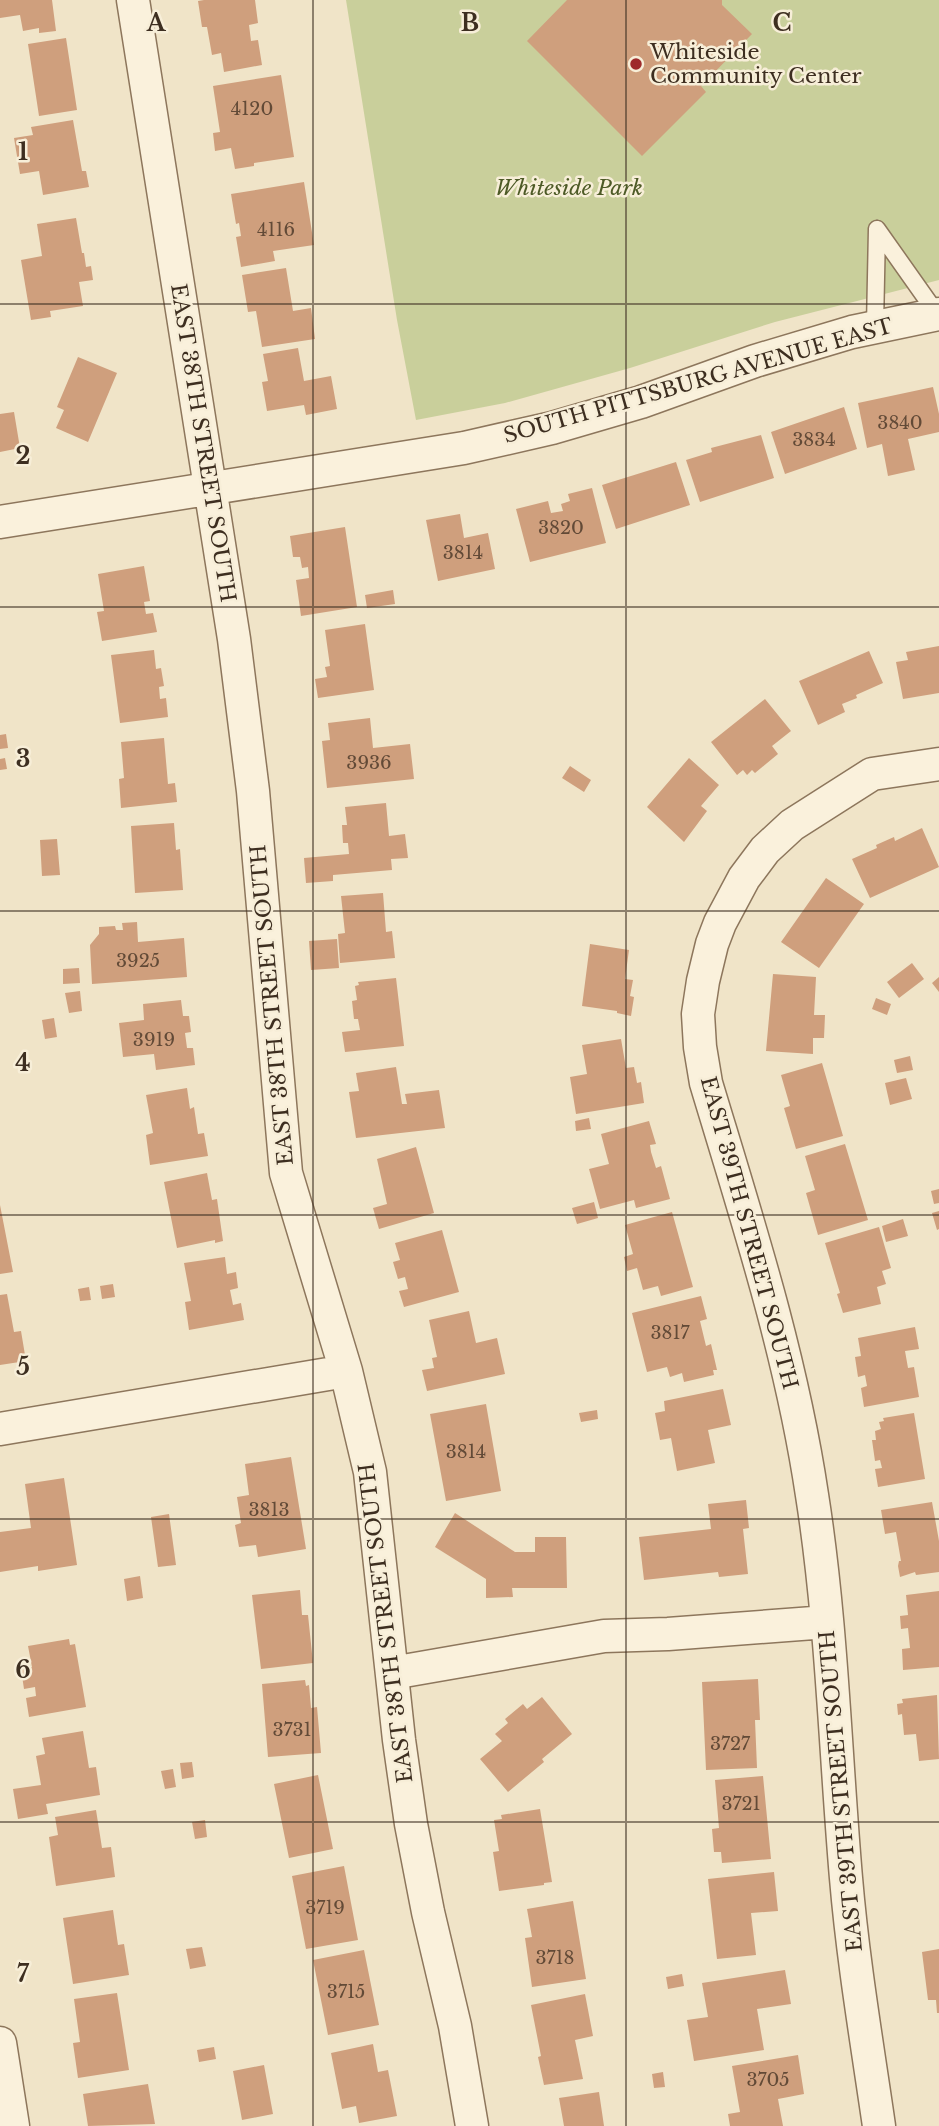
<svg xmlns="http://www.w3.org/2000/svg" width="939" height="2126" font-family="'Libre Baskerville',serif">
<rect width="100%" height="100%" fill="#f0e4c8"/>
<path fill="#c9cf9b" d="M346,0H939V280L775,322L630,368L505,403L416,420L397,320Z"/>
<path fill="#cf9f7d" d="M0,0H52L56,31L39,33V28L23,31L20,15L0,18Z
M204,0H255L258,23L249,25L251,41L258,40L262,65L224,72L221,53L212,55L207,27H202L198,1Z
M567,0H722V5L752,34L701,86L706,92L642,156L527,41Z
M66,38L77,110L39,116L28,44Z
M281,75L294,157L254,163V166L235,169L231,148L215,151L213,133L220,132L213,86Z
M73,120L82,171H86L89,187L43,195L39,171L20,174L14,138L33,135L31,127Z
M304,182L314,245L273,251L275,261L241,267L236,237L241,236L239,223L236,224L231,194Z
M76,218L82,253H84L86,267L91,266L93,280L79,282L83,306L50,311L51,317L31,320L21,260L42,256L37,224Z
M286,268L293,311L311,308L315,339L262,347L256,311L248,312L242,275Z
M298,348L304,381L331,376L337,409L306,415L304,405L267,411L262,382L268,381L263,354Z
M78,357L117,373L88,442L56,428L64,410L57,407Z
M933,387L939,414V432L908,439L915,470L888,476L882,444L867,448L858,403Z
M844,407L857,449L785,474L771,432Z
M14,412L20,448L0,452V414Z
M761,435L774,478L700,502L686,460L712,452L711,448Z
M676,462L690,505L616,529L602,485Z
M592,488L606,543L530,562L516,509L548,501L551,513L563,511L561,504L570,501L568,494Z
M460,514L464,538L488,533L495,569L438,581L426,520Z
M345,527L357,607L301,616L296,580L309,578L308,567L302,568L300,557H293L290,536Z
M144,566L150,601L144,602L146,614L153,613L157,632L102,641L97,612L104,611L98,574Z
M393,590L395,604L367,608L365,595Z
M365,624L374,690L318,698L315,679L327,677L325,667L330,666L325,630Z
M939,646V693L903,699L896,662L908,660L906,652Z
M154,650L156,669L161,668L164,686L159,687L160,699L166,698L168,717L120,723L111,655Z
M869,651L883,683L856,695L857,698L842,704L845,712L818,725L799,681Z
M765,699L791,731L772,746L778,754L755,773L752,770L747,775L743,770L737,775L711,742Z
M370,718L373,748L410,744L414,779L327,788L322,741L330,740L328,723Z
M6,734L8,748L0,749V735Z
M164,738L168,784L175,783L177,802L121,808L119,779L124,778L121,742Z
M5,758L7,769L0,770V759Z
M689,758L719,785L701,806L707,811L684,842L647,807Z
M570,766L591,780L584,792L562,778Z
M386,803L389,836L405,834L408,858L391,859L392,870L333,875V881L306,883L304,858L349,854L348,843H343L342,825H347L345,807Z
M174,823L176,850L180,849L183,890L135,893L131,826Z
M922,828L939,867L870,898L852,859L877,848L876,845L894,837L895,841Z
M57,839L60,875L42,876L40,840Z
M826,878L864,904L819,968L781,942Z
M383,893L386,932L392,931L395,958L340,963L338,934L345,933L341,896Z
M137,922L138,942L184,938L187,977L92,984L90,945L99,934V927L115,926L116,930H123L122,923Z
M337,939L339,968L311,970L309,941Z
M590,944L629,950L625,979L633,980L630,996L634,997L631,1016L617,1013V1011L582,1006Z
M912,963L924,979L899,998L887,982Z
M79,968L80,983L63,984V969Z
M773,974L816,977L814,1015H825L824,1038H813V1054L766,1051Z
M939,977V992L932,983Z
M396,978L404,1046L345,1052L342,1032L360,1030L358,1019H354L352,1001L357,1000L355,986L359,985L358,982Z
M80,991L82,1011L69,1013L65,993Z
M876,998L891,1004L887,1015L872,1009Z
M181,1000L183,1016H189L191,1032L185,1033L187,1048H193L195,1065L156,1070L154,1054L123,1057L119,1023L144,1020L143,1004Z
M54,1018L57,1037L45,1039L42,1020Z
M621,1039L626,1068L634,1067L637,1083L641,1082L644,1103L576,1114L570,1077L587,1074L582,1045Z
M910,1056L913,1070L897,1073L894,1060Z
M822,1063L843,1136L796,1149L784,1108L790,1106L781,1075Z
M396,1067L402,1104H407L405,1094L439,1090L445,1128L356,1138L349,1092L359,1091L356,1073Z
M906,1078L912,1099L890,1105L885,1083Z
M187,1088L190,1109L194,1107L198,1134L204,1133L208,1156L150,1165L146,1135L153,1133L146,1095Z
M589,1118L591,1129L576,1131L575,1121Z
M649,1121L656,1144L650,1145L651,1152L656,1168L661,1166L670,1199L636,1208L634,1200L600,1209L589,1169L609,1164L601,1134Z
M845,1144L868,1220L818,1235L806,1193L815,1190L805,1156Z
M416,1147L434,1213L379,1229L373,1208L387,1204L377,1159Z
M207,1173L212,1200L217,1199L223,1241L215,1243V1240L177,1248L164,1182Z
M939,1189V1203L934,1204L931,1191Z
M594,1202L598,1218L577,1224L572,1208Z
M0,1205L13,1272L0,1274Z
M939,1211V1229L937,1230L932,1213Z
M672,1212L693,1287L661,1296L658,1286L643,1290L637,1268L627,1271L624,1257L633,1254L625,1225Z
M903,1219L908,1236L886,1242L882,1226Z
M879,1227L891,1268L882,1271L886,1284L877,1287L881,1304L843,1313L837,1294L840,1293L825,1243Z
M442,1230L459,1292L404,1307L399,1291L408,1289L405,1277L398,1279L393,1262L400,1260L395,1243Z
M225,1257L227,1274L236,1272L238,1288L230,1290L233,1305L241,1303L244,1320L189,1330L185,1302L191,1301L184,1263Z
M113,1284L115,1297L102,1299L100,1286Z
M89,1287L91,1300L80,1301L78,1289Z
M7,1294L14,1332L21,1331L26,1361L0,1365V1295Z
M701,1296L707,1319L700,1321L706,1346L711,1344L717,1370H713L714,1375L684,1382L682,1373L670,1377L667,1367L647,1372L632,1313Z
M469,1311L476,1343L497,1338L505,1374L427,1391L422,1370L434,1368L432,1358L437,1357L429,1320Z
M915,1327L919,1349L905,1351L908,1368L914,1367L919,1397L864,1407L861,1388L867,1386L865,1375L858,1377L855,1357L861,1356L858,1338Z
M723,1389L731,1425L708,1430L715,1463L677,1471L671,1438L660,1440L655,1413L665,1411L664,1401Z
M486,1404L501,1491L446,1501L430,1414Z
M597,1410L598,1419L581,1422L579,1413Z
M914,1413L925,1479L878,1487L875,1469L882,1468L880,1460L875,1461L872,1440H876L875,1431L881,1429L879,1422L884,1421L883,1418Z
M291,1457L306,1549L258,1557L256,1545L239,1547L235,1525L241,1523L237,1497L249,1495L245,1464Z
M64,1478L77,1565L38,1571V1566L0,1572V1532L31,1528L25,1484Z
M746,1500L749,1528L743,1529L748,1574L719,1577L718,1572L644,1580L639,1537L711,1529L708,1504Z
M932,1502L939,1541V1572L916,1575L915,1572L900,1577L898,1566L899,1561H901L896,1532L885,1534L881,1510Z
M455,1513L515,1552H535V1537H566L567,1588H512L513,1597L486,1598V1579L435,1547Z
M169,1514L176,1565L158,1567L151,1517Z
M140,1576L143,1598L127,1601L124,1579Z
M300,1590L302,1615H308L313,1663L261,1669L252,1595Z
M939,1591V1667L903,1670L902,1649L910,1648L908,1628L901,1629L900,1616L908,1615L906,1595Z
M69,1639L70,1645L75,1644L86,1707L29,1717L26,1698L36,1696L35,1687L24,1689L21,1669L32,1667L28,1646Z
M758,1679L760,1720H755L757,1768L706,1770L702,1682Z
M305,1680L306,1686L309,1685L311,1708L317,1707L321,1753L268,1757L262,1684Z
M937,1695L939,1759L919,1761L916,1734L904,1735L902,1714L898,1715L897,1704L903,1703L902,1699Z
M542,1697L572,1734L542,1759L544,1762L508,1792L480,1759L502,1741L495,1734L508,1723L505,1719L523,1704L527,1709Z
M83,1731L89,1768L96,1767L100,1795L46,1804L48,1814L18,1819L13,1789L41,1785L36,1756L45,1754L42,1738Z
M192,1762L194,1777L182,1779L180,1763Z
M173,1769L176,1787L165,1789L161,1771Z
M318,1775L333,1849L289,1858L274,1784Z
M763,1776L771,1859L722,1863L721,1852H714L712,1829L719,1828L715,1780Z
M540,1809L552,1882L544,1883V1885L499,1891L493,1852L499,1851L494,1820L502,1819L501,1815Z
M96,1810L102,1848L111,1847L115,1877L56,1886L49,1837L58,1835L55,1817Z
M205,1820L207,1837L195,1839L192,1822Z
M344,1866L358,1940L306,1949L292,1876Z
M774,1872L778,1911L751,1913L756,1955L717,1959L708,1879Z
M573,1901L586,1979L532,1987L525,1938L532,1937L527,1909Z
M113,1910L118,1945L124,1944L129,1975L73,1984L63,1918Z
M202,1947L206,1966L190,1969L186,1949Z
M939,1949V2013H937L936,2000H928L922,1952Z
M364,1950L379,2025L328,2035L313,1960Z
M785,1970L791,2004L757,2009L764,2050L694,2061L687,2020L708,2017L702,1983Z
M682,1974L684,1986L668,1989L666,1977Z
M117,1993L129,2070L78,2078L73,2043L80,2042L74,1999Z
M585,1994L593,2036L575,2040L583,2079L544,2085L538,2057L541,2056L531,2005Z
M373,2044L378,2072L388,2070L397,2116L359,2123L356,2106L342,2109L331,2053Z
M214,2047L216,2059L199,2062L197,2050Z
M798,2055L804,2094L778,2099L783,2126H730L728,2114L740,2112L732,2066Z
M264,2065L273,2114L242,2120L233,2071Z
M663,2072L665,2087L654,2088L652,2074Z
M148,2084L155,2124L88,2126L83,2094Z
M599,2092L604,2126H564L559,2098Z"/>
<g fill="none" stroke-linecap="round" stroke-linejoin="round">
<defs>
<path id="service" d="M877,229L937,314
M875,326L877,229"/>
<path id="minor" d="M133,0L234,639L253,791L286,1173L346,1371L370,1472L399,1740L411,1824L428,1912L455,2026L472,2126
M0,522L464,448L552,428L641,402L755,361L852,332L939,314
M0,1429L346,1371
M392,1673L604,1636L668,1634L827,1622
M0,2043L13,2126
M879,2126C867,2043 853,1961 846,1878C835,1750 832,1622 812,1495C791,1354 747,1219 706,1083L700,1047L698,1014L703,981L712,944L720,923L744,878L765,850L792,825L872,774L939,764"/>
</defs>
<use href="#service" stroke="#8d765c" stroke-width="19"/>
<use href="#minor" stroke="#8d765c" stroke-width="35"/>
<use href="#service" stroke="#faf1dc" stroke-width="16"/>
<use href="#minor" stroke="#faf1dc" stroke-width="32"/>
</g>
<path fill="none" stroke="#3d2e20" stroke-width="2" stroke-opacity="0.55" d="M313,0V2126M626,0V2126M0,304H939M0,607H939M0,911H939M0,1215H939M0,1519H939M0,1822H939"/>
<circle fill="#9e2a2b" stroke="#f7eed8" stroke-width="2.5" cx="636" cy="64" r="7"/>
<g text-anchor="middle" stroke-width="5" stroke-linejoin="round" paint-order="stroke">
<g font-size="18" fill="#624a37">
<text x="252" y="115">4120</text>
<text x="276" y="236">4116</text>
<text x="900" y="429">3840</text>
<text x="814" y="446">3834</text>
<text x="561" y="534">3820</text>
<text x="463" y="559">3814</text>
<text x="369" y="769">3936</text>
<text x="138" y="967">3925</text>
<text x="154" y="1046">3919</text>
<text x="670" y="1339">3817</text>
<text x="466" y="1458">3814</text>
<text x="269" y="1516">3813</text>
<text x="292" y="1736">3731</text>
<text x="730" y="1750">3727</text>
<text x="741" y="1810">3721</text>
<text x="325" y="1914">3719</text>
<text x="555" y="1964">3718</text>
<text x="346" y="1998">3715</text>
<text x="768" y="2086">3705</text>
</g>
<g font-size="21" fill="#3d2e20" stroke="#f7eed8" text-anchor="start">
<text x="650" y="59">Whiteside<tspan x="650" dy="24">Community Center</tspan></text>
</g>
<g font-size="21" font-style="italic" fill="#4d5a26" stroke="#f7eed8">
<text x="569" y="195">Whiteside Park</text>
</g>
<g font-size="21" fill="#3d2e20" stroke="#f7eed8">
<text transform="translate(698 381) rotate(-16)" y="7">SOUTH PITTSBURG AVENUE EAST</text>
<text transform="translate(203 443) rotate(81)" y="7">EAST 38TH STREET SOUTH</text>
<text transform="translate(272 1005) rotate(-95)" y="7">EAST 38TH STREET SOUTH</text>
<text transform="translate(749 1233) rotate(75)" y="7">EAST 39TH STREET SOUTH</text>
<text transform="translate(386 1623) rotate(-97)" y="7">EAST 38TH STREET SOUTH</text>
<text transform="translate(841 1791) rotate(-95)" y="7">EAST 39TH STREET SOUTH</text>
</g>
</g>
<g font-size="23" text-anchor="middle" font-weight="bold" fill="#3d2e20" stroke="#f7eed8" stroke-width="5" stroke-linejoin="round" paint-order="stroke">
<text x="156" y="31">A</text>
<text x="470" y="31">B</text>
<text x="782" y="31">C</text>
<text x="23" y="160">1</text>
<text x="23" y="464">2</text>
<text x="23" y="767">3</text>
<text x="23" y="1071">4</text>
<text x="23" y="1375">5</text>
<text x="23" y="1678">6</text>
<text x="23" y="1982">7</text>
</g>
</svg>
